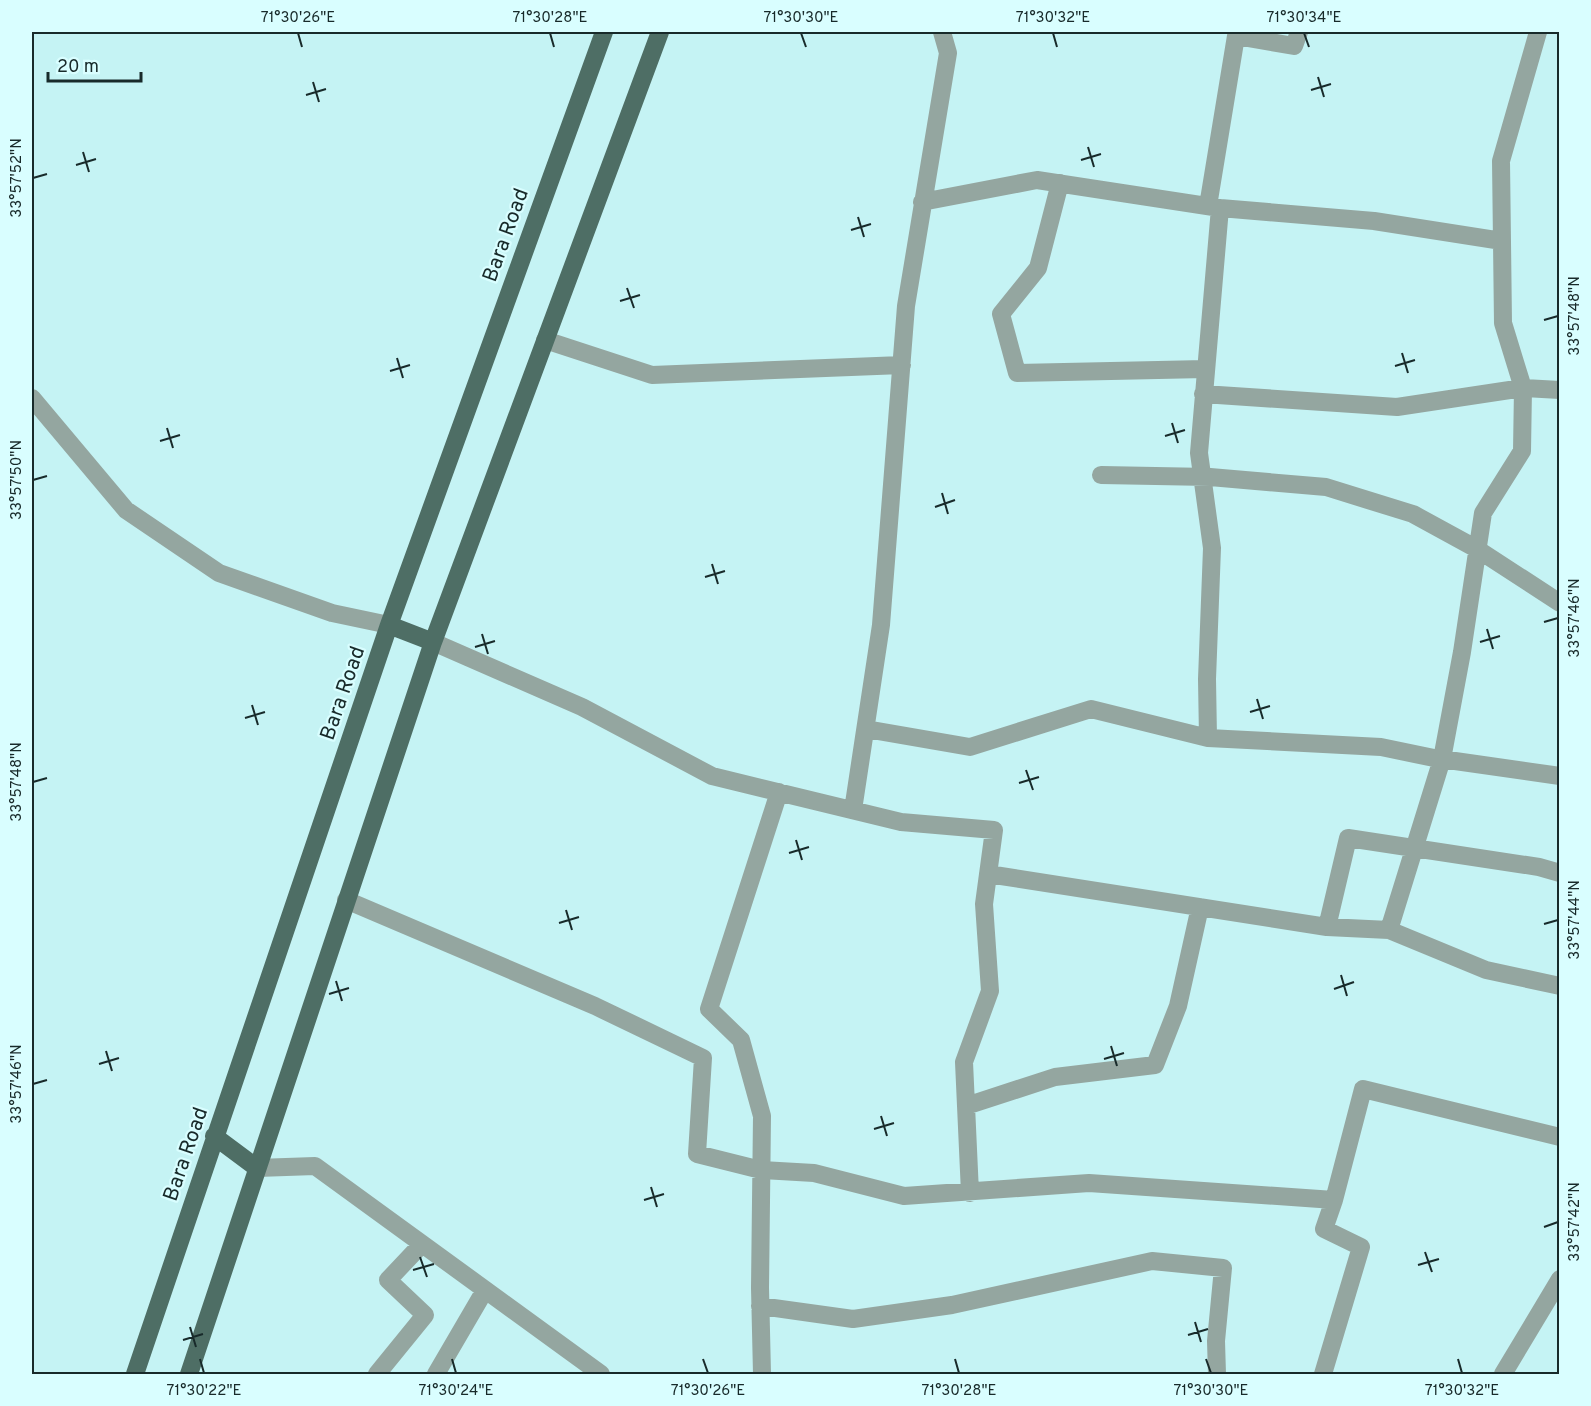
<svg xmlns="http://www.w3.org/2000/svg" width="1591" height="1406" font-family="Overpass,sans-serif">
<rect width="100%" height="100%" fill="#c5f3f4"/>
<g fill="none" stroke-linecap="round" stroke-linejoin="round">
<path stroke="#94a6a0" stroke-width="18" d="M1060,183L1038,268L1001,314L1017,373L1205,369
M922,202L1037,180L1220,208L1374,221L1502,241
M1208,206L1236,36L1294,46L1299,32
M545,340L652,375L902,365
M1203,394L1397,407L1523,388L1503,323L1501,161L1538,32
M32,398L126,510L219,573L332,613L389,625
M1101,475L1210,477L1326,487L1413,514L1477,549L1560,603
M433,642L582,707L712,776L901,822L994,830L984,904L990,991L964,1062L970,1193
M866,729L970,747L1091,709L1208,738L1207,679L1212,548L1199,453L1220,208
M1208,738L1381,747L1434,758L1560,776
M853,810L881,625L906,306L948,53L942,32
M988,874L1327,927L1348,838L1539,867L1560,873
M346,900L595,1006L703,1058L697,1154L761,1170L814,1173L904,1196L1089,1183L1334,1200
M1327,927L1389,930L1486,970L1560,986
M1389,930L1442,759L1462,652L1483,513L1522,451L1523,388L1560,390
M966,1106L1055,1077L1155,1065L1178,1006L1200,907
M257,1168L315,1166L601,1374
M760,1306L853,1319L952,1305L1152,1261L1223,1268L1216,1341L1217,1374
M377,1374L425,1315L388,1280L422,1244
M436,1374L485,1290
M762,1374L760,1288L762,1116L741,1040L709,1009L779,792
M1323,1374L1361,1247L1324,1229L1334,1200L1363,1089L1560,1137
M1503,1374L1560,1279"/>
<path stroke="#4e6e65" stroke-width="18" d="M389,625L433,642
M214,1136L257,1168
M135,1374L389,625L604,32
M189,1374L433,642L660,32"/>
</g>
<path fill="none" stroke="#182a2a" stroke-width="2" d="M298,33L302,47M550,33L554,47M801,33L806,47M1053,33L1057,47M1304,33L1309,47M1318,77L1324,97M313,82L319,102M1311,90L1331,84M306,95L326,89M1088,147L1094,167M83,152L89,172M1081,160L1101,154M76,165L96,159M33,178L47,174M858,217L864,237M851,230L871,224M627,288L634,308M620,301L640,295M1544,320L1558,316M1402,353L1408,373M397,358L403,378M1395,366L1415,360M390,371L410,365M1172,423L1178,443M167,428L173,448M1165,436L1185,430M160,441L180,435M33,480L47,476M942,493L948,514M935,507L955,500M712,564L718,584M705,577L725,571M1544,622L1558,618M1487,629L1493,649M482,634L488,654M1480,642L1500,636M475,647L495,641M1257,699L1263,719M252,705L258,725M1250,712L1270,706M245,718L265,712M1026,770L1033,790M33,782L47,778M1019,783L1039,777M796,840L802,860M789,853L809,847M566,910L572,930M559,923L579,917M1544,924L1558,920M1341,975L1347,996M336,981L342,1001M1334,989L1354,982M329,994L349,988M1111,1046L1117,1066M106,1051L112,1071M1104,1059L1124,1053M99,1064L119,1058M33,1084L47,1080M881,1116L887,1136M874,1129L894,1123M651,1187L657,1207M644,1200L664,1194M1544,1227L1558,1222M1425,1252L1432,1272M420,1257L427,1277M1418,1265L1439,1259M413,1270L434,1264M1195,1322L1201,1342M190,1327L196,1347M1188,1335L1208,1329M183,1340L203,1334M200,1359L204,1373M452,1359L456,1373M703,1359L708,1373M955,1359L959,1373M1206,1359L1211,1373M1458,1359L1462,1373"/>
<g text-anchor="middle" stroke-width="4.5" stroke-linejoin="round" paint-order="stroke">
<g font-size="21" fill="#182a2a" stroke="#d9feff">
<text transform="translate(505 235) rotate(-70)" y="7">Bara Road</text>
<text transform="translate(342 693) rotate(-71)" y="7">Bara Road</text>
<text transform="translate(185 1154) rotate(-71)" y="7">Bara Road</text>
</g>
</g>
<rect width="1591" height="1406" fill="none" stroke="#d9feff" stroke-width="66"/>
<path d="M48 72v9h93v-9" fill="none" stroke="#182a2a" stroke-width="3"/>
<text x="57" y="72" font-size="18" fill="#182a2a" stroke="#d9feff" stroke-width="4.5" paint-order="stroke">20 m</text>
<rect x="33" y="33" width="1525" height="1340" fill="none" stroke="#182a2a" stroke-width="2"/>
<g font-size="15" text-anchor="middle" fill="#182a2a">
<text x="298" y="22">71°30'26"E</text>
<text x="550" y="22">71°30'28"E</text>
<text x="801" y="22">71°30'30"E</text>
<text x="1053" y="22">71°30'32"E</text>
<text x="1304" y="22">71°30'34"E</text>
<text transform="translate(16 178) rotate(-90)" y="5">33°57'52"N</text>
<text transform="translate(1574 316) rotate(-90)" y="5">33°57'48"N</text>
<text transform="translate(16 480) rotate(-90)" y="5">33°57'50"N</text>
<text transform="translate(1574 618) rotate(-90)" y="5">33°57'46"N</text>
<text transform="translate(16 782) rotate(-90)" y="5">33°57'48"N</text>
<text transform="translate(1574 920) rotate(-90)" y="5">33°57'44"N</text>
<text transform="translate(16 1084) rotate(-90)" y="5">33°57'46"N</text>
<text transform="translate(1574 1222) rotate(-90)" y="5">33°57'42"N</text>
<text x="204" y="1395">71°30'22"E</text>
<text x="456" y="1395">71°30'24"E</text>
<text x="708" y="1395">71°30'26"E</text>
<text x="959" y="1395">71°30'28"E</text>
<text x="1211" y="1395">71°30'30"E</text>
<text x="1462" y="1395">71°30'32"E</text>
</g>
</svg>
